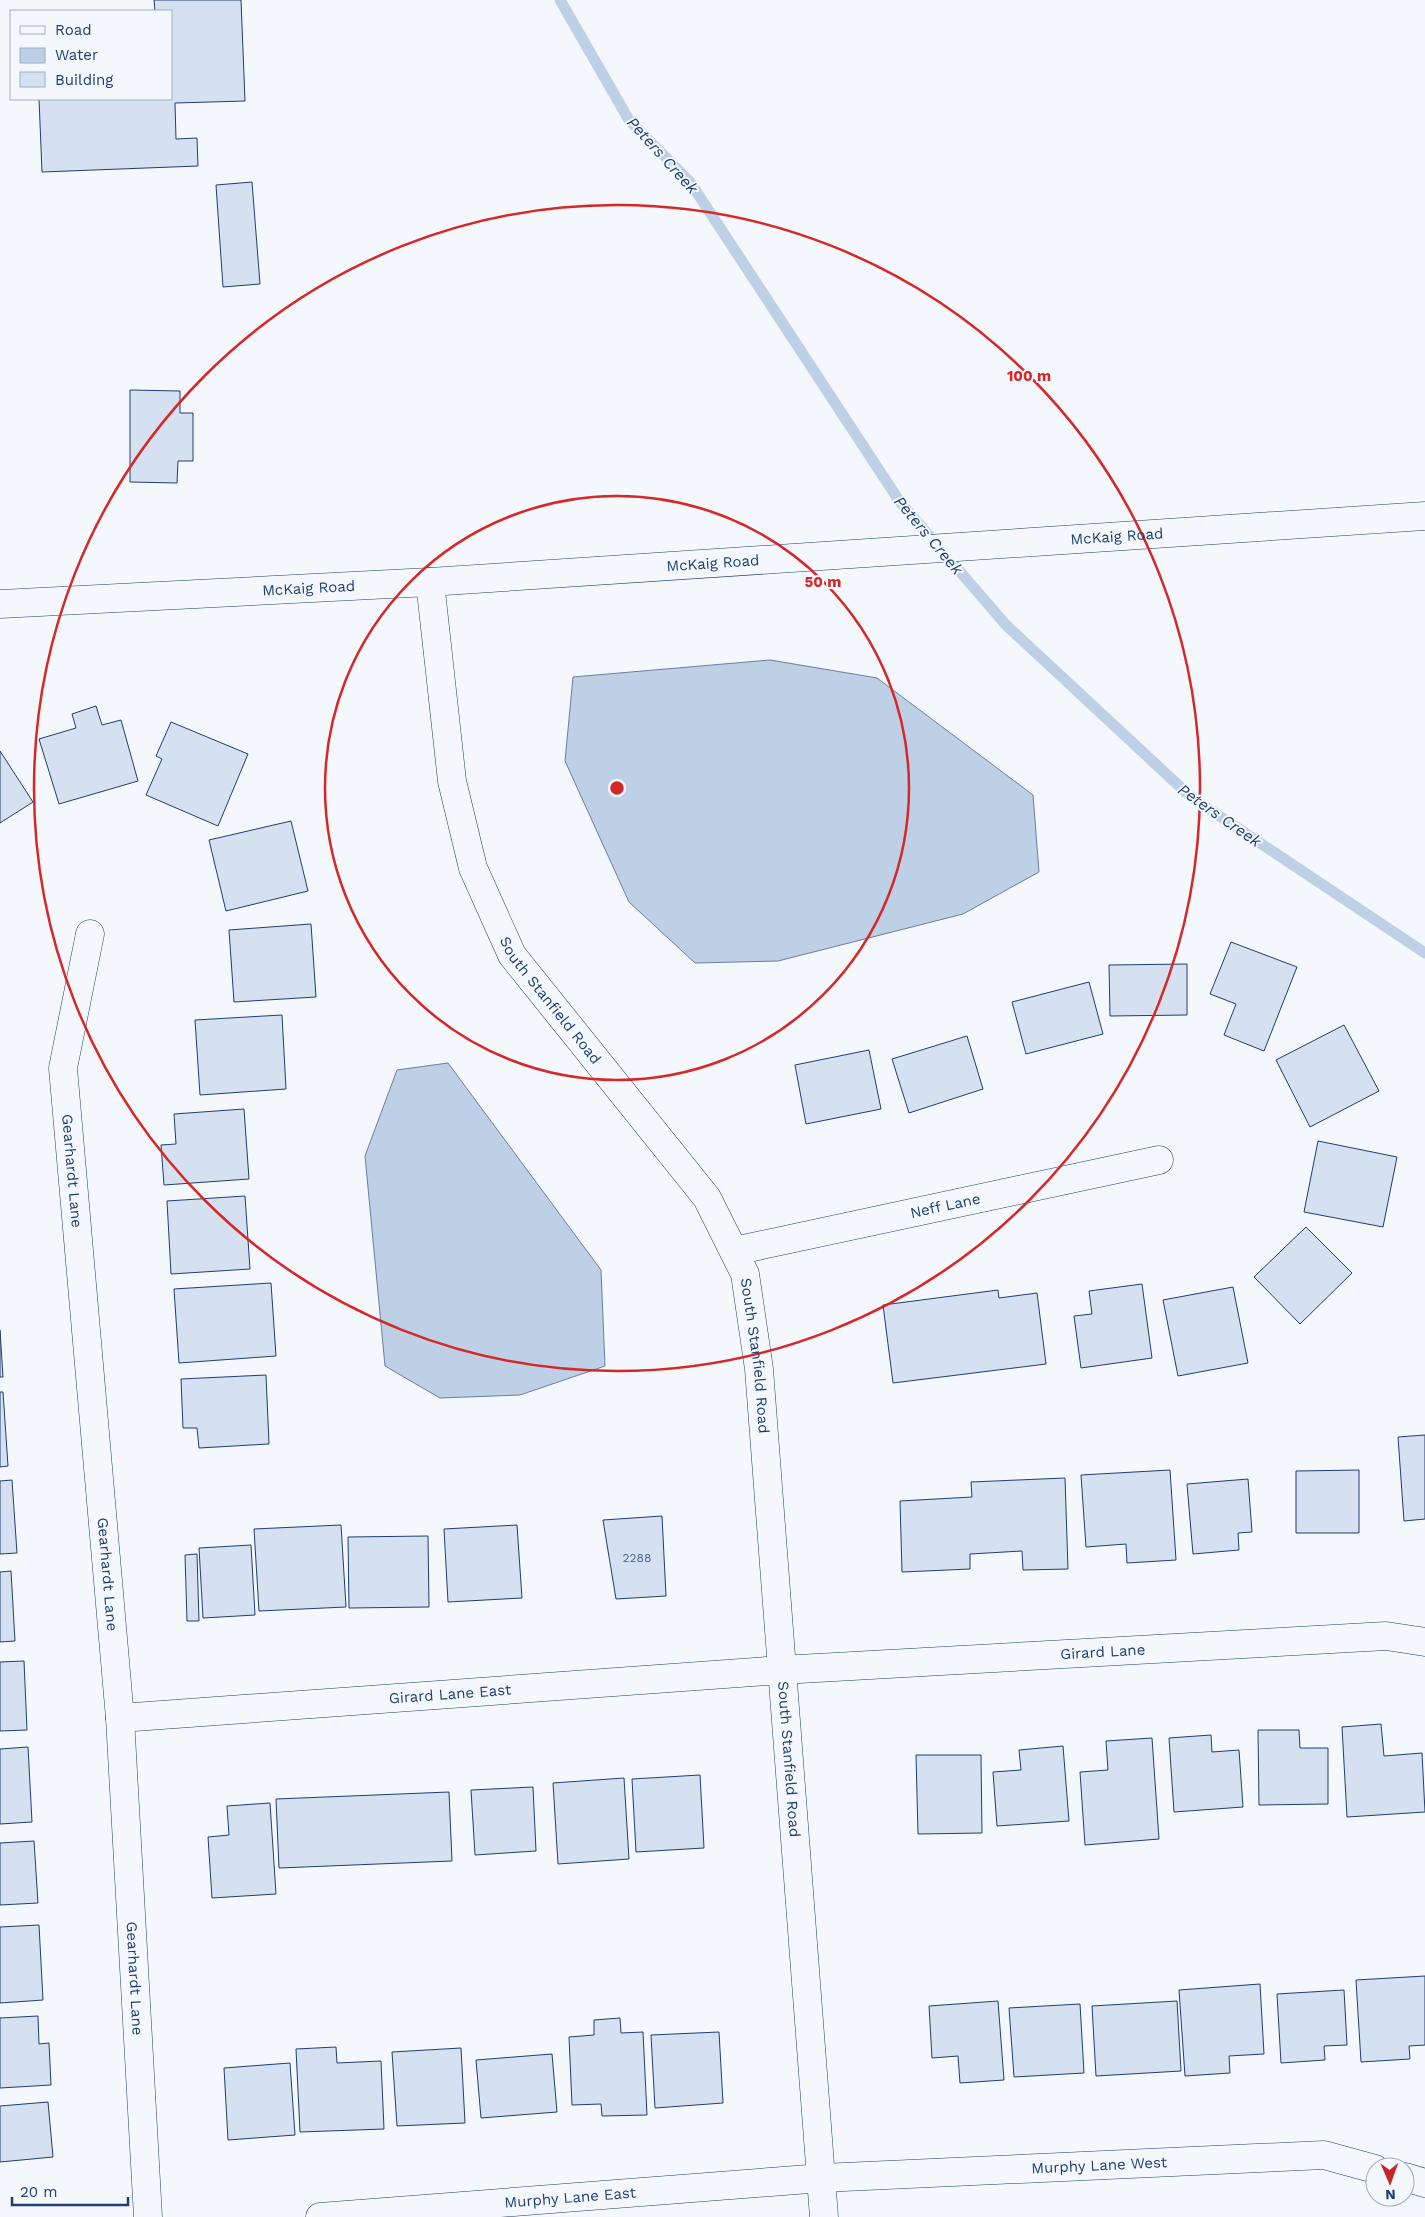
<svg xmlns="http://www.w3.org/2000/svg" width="1425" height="2217" font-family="'Work Sans',sans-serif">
<rect width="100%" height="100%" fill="#f4f7fb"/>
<path fill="#bed0e5" stroke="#687fa3" d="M770,660L877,678L1033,795L1039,872L963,914L778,961L695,963L629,902L565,761L573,677Z
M448,1063L601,1270L605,1366L520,1395L440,1398L385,1366L365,1156L397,1070Z"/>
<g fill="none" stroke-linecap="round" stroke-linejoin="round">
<path stroke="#bed0e5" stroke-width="11" d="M560,0L629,120L690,182L900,502L1006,625L1191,797L1425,953"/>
</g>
<path fill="#d5e0f0" stroke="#1d3f73" d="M154,0H241L245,101L175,103L176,139L197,138L198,166L42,172L39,99H171V11H155Z
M252,182L260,284L223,287L216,185Z
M130,390L180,391V413H193V461H178L177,483L130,482Z
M96,706L102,725L121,720L138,781L59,804L39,739L76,728L72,714Z
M171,722L248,754L218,826L146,795L162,759L156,756Z
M0,751L33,802L0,823Z
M291,821L308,891L226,911L209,840Z
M311,924L316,997L234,1002L229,930Z
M1231,942L1297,967L1264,1051L1224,1035L1236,1004L1210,994Z
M1187,964V1015L1110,1016L1109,965Z
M1089,982L1103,1034L1026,1054L1012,1002Z
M282,1015L286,1089L200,1095L195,1020Z
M1344,1025L1379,1091L1310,1127L1276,1060Z
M967,1036L983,1089L909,1113L892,1059Z
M869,1050L881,1109L806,1124L795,1065Z
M244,1109L249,1179L164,1185L161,1145L176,1144L174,1114Z
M1318,1141L1397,1157L1383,1227L1304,1212Z
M245,1196L250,1269L171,1274L167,1201Z
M1306,1227L1352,1273L1300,1324L1254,1277Z
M271,1283L276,1356L179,1363L174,1289Z
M1142,1284L1152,1358L1081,1368L1074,1316L1092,1314L1089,1291Z
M1233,1287L1248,1363L1178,1376L1163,1300Z
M998,1290L999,1298L1037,1293L1046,1364L893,1383L883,1305Z
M0,1330L3,1377H0Z
M266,1375L269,1444L199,1448L197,1428H183L181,1379Z
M0,1392H3L8,1466L0,1467Z
M1425,1435V1519L1404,1521L1398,1437Z
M1170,1470L1176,1560L1127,1563L1126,1544L1086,1547L1081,1475Z
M1359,1470V1533H1296V1471Z
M1065,1478L1068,1569L1023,1570L1022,1551L970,1554V1569L902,1572L900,1501L972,1497L971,1482Z
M1248,1479L1252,1532L1238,1533L1239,1550L1193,1554L1187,1484Z
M12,1480L17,1553L0,1554V1481Z
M662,1516L666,1596L616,1599L603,1520Z
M341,1525L346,1607L259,1611L254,1529Z
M517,1525L522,1598L448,1602L444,1529Z
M428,1536L429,1607L349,1608L348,1537Z
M251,1545L255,1615L203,1618L199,1548Z
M197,1554L199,1621H187L185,1555Z
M11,1571L15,1641L0,1642V1572Z
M24,1661L27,1730L0,1731V1662Z
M1381,1724L1384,1756L1422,1753L1425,1812L1347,1817L1342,1727Z
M1258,1730H1299L1300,1748H1328V1804L1259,1805Z
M1211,1735L1212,1752L1239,1750L1243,1807L1174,1812L1169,1738Z
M1152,1738L1159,1839L1085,1845L1080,1772L1108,1770L1106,1741Z
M1063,1746L1069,1821L997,1826L993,1772L1021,1770L1019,1750Z
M28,1747L32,1822L0,1824V1749Z
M916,1755H981L982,1833L918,1834Z
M700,1775L704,1848L636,1852L632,1779Z
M624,1778L629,1859L558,1864L553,1783Z
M533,1787L536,1851L475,1855L471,1790Z
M449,1792L452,1861L279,1868L276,1799Z
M270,1803L276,1894L212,1898L208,1837L229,1835L227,1806Z
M34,1841L38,1903L0,1905V1843Z
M39,1925L43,2000L0,2003V1927Z
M1425,1976V2045L1409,2046L1410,2059L1361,2062L1356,1980Z
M1260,1984L1264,2054L1229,2056L1230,2073L1185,2076L1179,1990Z
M1344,1990L1347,2045L1324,2046L1325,2060L1281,2063L1277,1994Z
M998,2001L1004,2080L960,2083L958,2056L932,2058L929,2006Z
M1177,2001L1181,2071L1096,2076L1092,2006Z
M1080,2004L1084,2073L1014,2077L1009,2008Z
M38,2016L39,2044L49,2043L51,2085L0,2088V2018Z
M620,2018L621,2033L643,2032L647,2115L602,2116L601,2104L572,2105L569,2037L594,2035V2020Z
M719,2032L723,2103L655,2108L651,2035Z
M336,2047L337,2063L381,2061L384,2129L300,2132L296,2049Z
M461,2048L465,2123L397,2126L392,2052Z
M552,2054L557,2112L481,2118L476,2060Z
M290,2063L295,2135L228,2140L224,2068Z
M48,2102L53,2157L0,2162V2106Z"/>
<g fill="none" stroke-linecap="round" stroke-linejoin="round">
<defs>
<g id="minor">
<path id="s1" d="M430,582L452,781L473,868L512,955L707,1198L745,1274L759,1369L824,2217"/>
<path id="s2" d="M0,604L430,582L1425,516"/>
<path id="s3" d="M90,934L63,1068L120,1718L148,2217"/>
<path id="s4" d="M734,1251L1159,1160"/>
<path id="s5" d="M120,1718L781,1670L1386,1636L1425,1642"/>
<path d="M1405,2177L1425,2183"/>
<path id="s6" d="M320,2217L822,2178L1324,2155L1375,2169"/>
</g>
</defs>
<use href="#minor" stroke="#1d3f73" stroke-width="29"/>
<use href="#minor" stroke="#f4f7fb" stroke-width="28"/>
</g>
<g fill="none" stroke="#d62828" stroke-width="2.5">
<circle cx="617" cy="788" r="292"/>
<circle cx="617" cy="788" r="583"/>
</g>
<g text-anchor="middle" stroke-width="4" stroke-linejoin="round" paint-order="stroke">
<g font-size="12" fill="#4b6792">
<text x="637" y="1562">2288</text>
</g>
<g font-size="15" fill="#1d3f73" stroke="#f4f7fb">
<text dy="5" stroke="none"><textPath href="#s2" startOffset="1119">McKaig Road</textPath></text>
<text dy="5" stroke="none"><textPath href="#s2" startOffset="714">McKaig Road</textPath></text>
<text dy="5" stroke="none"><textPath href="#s2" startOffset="309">McKaig Road</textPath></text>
<text dy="5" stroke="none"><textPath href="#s1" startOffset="444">South Stanfield Road</textPath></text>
<text dy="5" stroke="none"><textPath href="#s3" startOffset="240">Gearhardt Lane</textPath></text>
<text dy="5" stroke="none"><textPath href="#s4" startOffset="216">Neff Lane</textPath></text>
<text dy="5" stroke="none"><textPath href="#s1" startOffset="864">South Stanfield Road</textPath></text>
<text dy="5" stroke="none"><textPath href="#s3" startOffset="645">Gearhardt Lane</textPath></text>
<text dy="5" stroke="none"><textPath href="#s5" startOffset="985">Girard Lane</textPath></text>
<text dy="5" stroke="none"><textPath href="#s5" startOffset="331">Girard Lane East</textPath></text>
<text dy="5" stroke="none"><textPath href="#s1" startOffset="1269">South Stanfield Road</textPath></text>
<text dy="5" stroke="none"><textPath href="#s3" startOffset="1050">Gearhardt Lane</textPath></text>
<text dy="5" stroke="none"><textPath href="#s6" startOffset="781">Murphy Lane West</textPath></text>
<text dy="5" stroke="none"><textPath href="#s6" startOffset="251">Murphy Lane East</textPath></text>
</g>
<g font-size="16" font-style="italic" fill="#1d3f73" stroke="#f4f7fb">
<text transform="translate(663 155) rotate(48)" y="6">Peters Creek</text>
<text transform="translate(929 535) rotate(50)" y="6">Peters Creek</text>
<text transform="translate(1220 815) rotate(35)" y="6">Peters Creek</text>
</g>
</g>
<circle cx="617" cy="788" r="8" fill="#d62828" stroke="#f4f7fb" stroke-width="2.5"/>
<g font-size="15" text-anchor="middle" font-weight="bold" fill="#d62828" stroke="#f4f7fb" stroke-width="4" stroke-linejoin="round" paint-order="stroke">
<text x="1029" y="381">100 m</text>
<text x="823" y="587">50 m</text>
</g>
<rect x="10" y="10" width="162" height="90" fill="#f4f7fb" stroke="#9eadc5"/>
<rect x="20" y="26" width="25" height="8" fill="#f4f7fb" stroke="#9eadc5"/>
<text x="55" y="35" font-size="15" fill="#1d3f73">Road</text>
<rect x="20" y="48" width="25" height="15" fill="#bed0e5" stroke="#9eadc5"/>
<text x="55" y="60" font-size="15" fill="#1d3f73">Water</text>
<rect x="20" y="72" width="25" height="15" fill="#d5e0f0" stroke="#9eadc5"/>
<text x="55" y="85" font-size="15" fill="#1d3f73">Building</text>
<g transform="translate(1390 2182) rotate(178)"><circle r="24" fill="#f4f7fb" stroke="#9eadc5"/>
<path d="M0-4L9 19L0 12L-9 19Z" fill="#c62828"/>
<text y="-8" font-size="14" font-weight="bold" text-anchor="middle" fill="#1d3f73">N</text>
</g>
<path d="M12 2197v8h116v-8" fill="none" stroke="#1d3f73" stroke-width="2.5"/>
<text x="20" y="2197" font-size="15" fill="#1d3f73" stroke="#f4f7fb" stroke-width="4" paint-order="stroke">20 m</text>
</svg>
